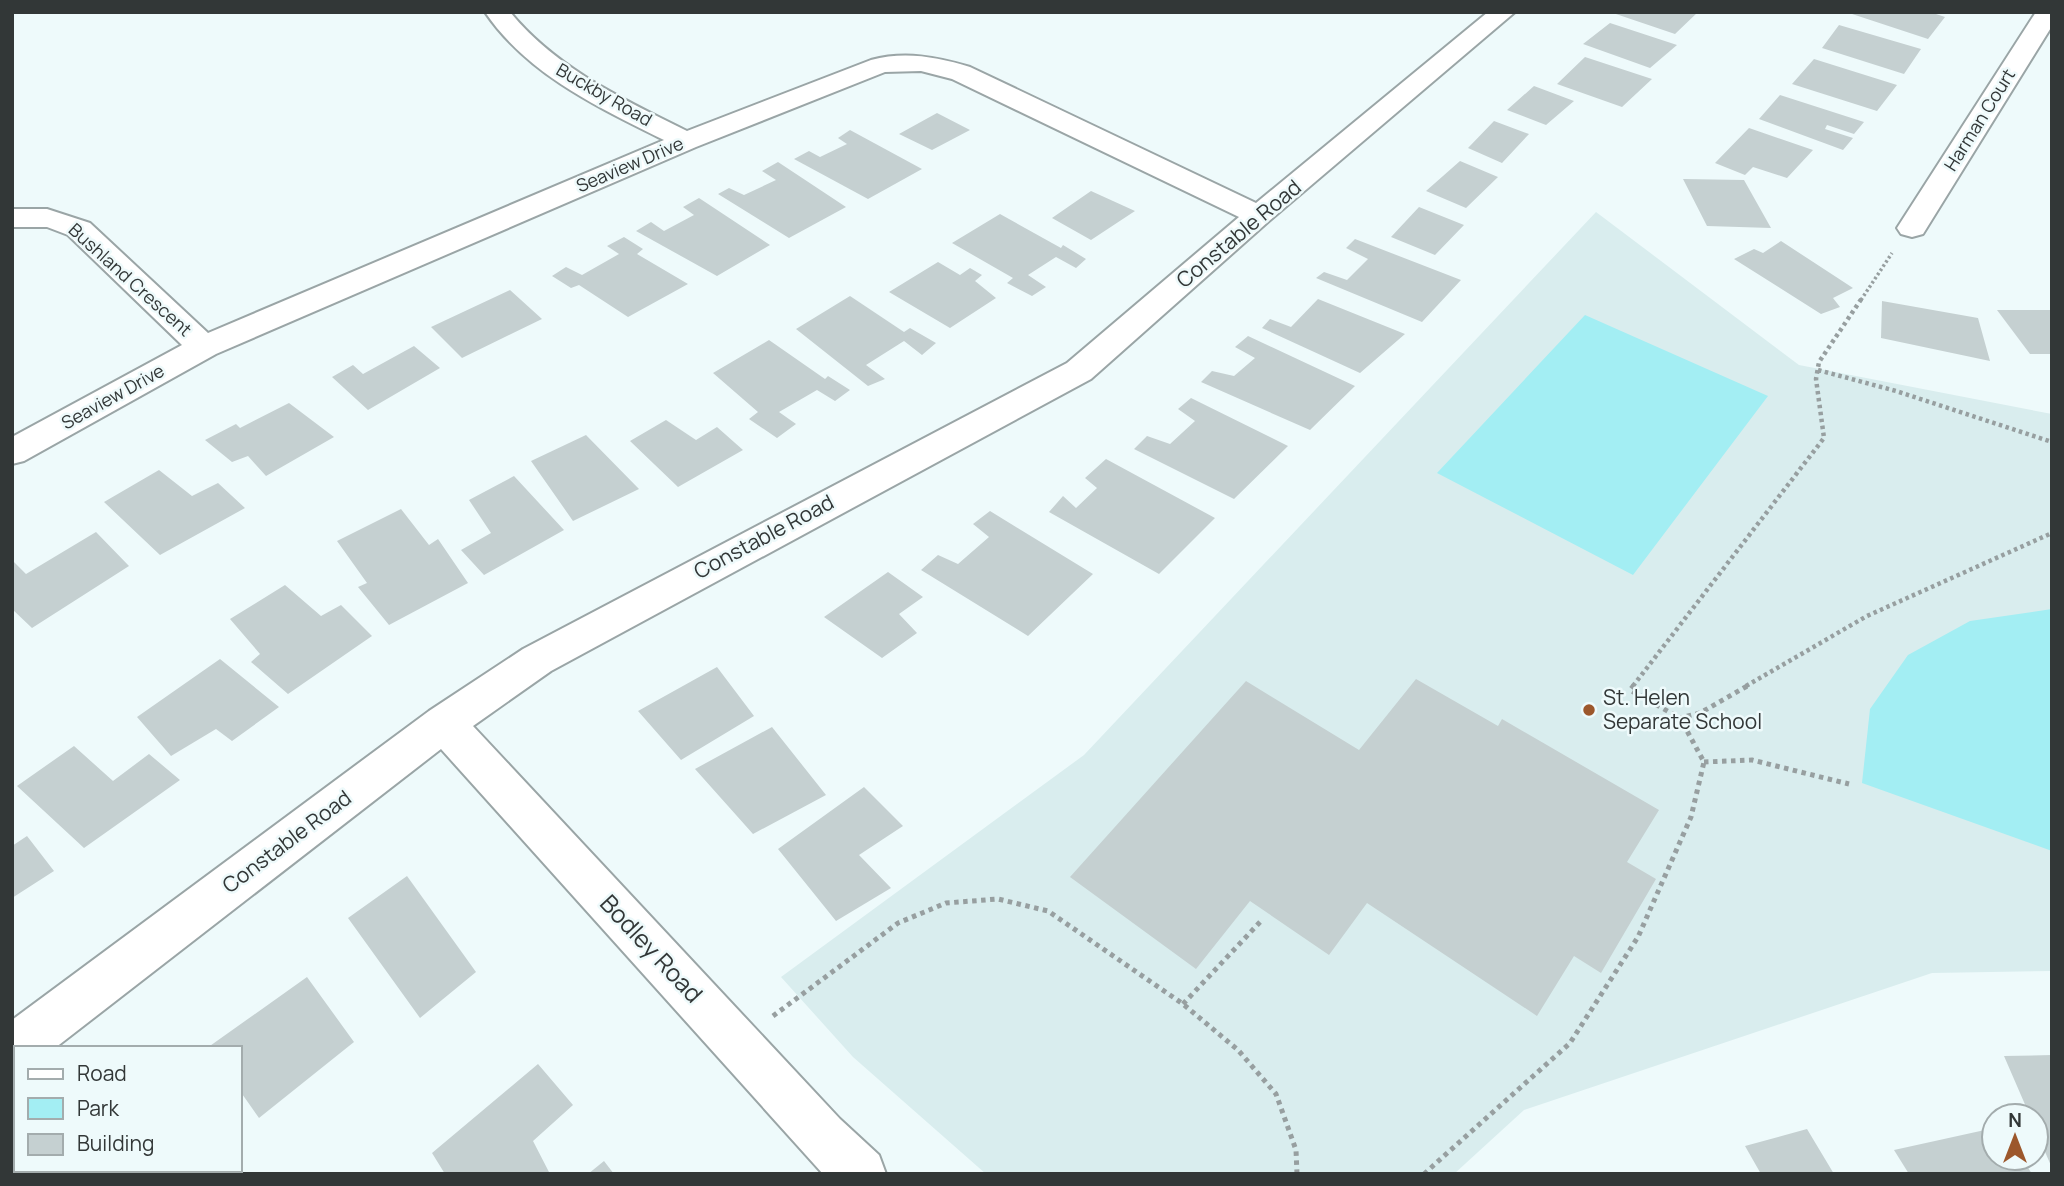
<svg xmlns="http://www.w3.org/2000/svg" width="2064" height="1186" font-family="Manrope,sans-serif">
<rect width="100%" height="100%" fill="#eefafb"/>
<path fill="#d9edee" d="M1596,212L1799,365L2052,414V971L1932,973L1524,1110L1454,1174H986L853,1057L781,977L1084,755Z"/>
<path fill="#a3eef3" d="M1585,315L1768,396L1633,575L1437,473Z
M2052,609V851L1862,783L1870,709L1908,655L1970,621Z"/>
<path fill="#c5d0d1" d="M1610,12H1698L1675,34Z
M1846,12H1930L1945,17L1928,39Z
M1610,23L1677,45L1650,68L1583,44Z
M1839,25L1921,49L1904,74L1822,48Z
M1585,57L1652,79L1622,107L1557,84Z
M1814,59L1897,85L1877,111L1792,84Z
M1534,86L1574,101L1546,125L1507,110Z
M1780,95L1864,122L1854,134L1827,125L1825,129L1853,138L1843,150L1759,119Z
M937,113L970,130L932,150L899,134Z
M1494,121L1529,134L1502,163L1468,148Z
M1749,128L1813,150L1787,178L1753,167L1745,175L1715,163Z
M850,130L922,169L868,199L794,159L809,151L820,157L847,144L838,138Z
M1460,161L1498,177L1466,208L1426,191Z
M778,162L846,207L789,238L718,194L729,188L744,195L776,180L762,171Z
M1683,179L1744,180L1771,228L1707,226Z
M1091,191L1135,211L1091,240L1052,218Z
M699,198L770,245L717,276L636,231L651,222L664,231L694,215L683,207Z
M1419,207L1464,225L1435,255L1391,237Z
M1000,214L1061,248L1063,245L1086,259L1076,268L1056,257L1028,275L1046,287L1032,296L1007,283L1013,278L952,243Z
M624,237L643,249L637,254L688,284L628,317L579,285L571,288L552,276L566,267L582,275L619,254L607,246Z
M1355,239L1461,280L1422,322L1316,278L1324,272L1347,280L1368,259L1346,248Z
M1781,241L1853,288L1833,298L1840,307L1821,314L1734,259L1754,249L1763,253Z
M938,262L960,275L970,268L982,275L975,281L996,298L950,328L889,292Z
M510,290L542,319L462,358L431,327Z
M850,296L904,332L910,328L936,343L922,355L904,341L866,365L885,379L868,386L796,329Z
M1318,299L1405,334L1360,373L1262,328L1270,319L1291,327Z
M1882,301L1978,318L1990,361L1881,338Z
M1997,310H2052V354H2030Z
M1248,336L1355,386L1310,430L1201,382L1212,371L1234,376L1255,358L1235,347Z
M769,340L825,379L828,376L850,390L835,401L817,390L779,412L796,424L777,438L749,419L758,412L713,373Z
M414,346L440,368L368,410L332,377L353,365L363,374Z
M1191,398L1288,446L1234,499L1134,449L1147,436L1170,444L1195,421L1178,409Z
M289,403L334,437L266,476L248,456L232,462L205,440L236,424L240,428Z
M666,420L696,440L717,427L743,450L678,487L630,441Z
M586,435L639,489L573,521L531,461Z
M1106,459L1215,518L1159,574L1049,512L1063,496L1076,508L1097,488L1085,478Z
M159,470L192,496L218,483L245,508L160,555L104,502Z
M514,476L564,530L484,575L461,550L491,533L469,500Z
M401,509L429,545L438,539L468,583L389,625L358,587L367,583L337,541Z
M990,511L1093,574L1028,636L921,570L938,555L958,564L989,537L973,524Z
M96,532L129,566L32,628L12,609V560L26,574Z
M888,572L923,597L899,614L917,633L882,658L824,617Z
M285,585L321,616L341,605L372,636L288,694L251,662L260,654L230,619Z
M220,659L279,707L232,741L216,729L171,756L137,717Z
M717,667L754,716L681,760L638,711Z
M1416,679L1498,726L1502,719L1659,810L1627,862L1656,879L1601,973L1574,956L1537,1016L1367,903L1329,955L1250,901L1196,969L1070,877L1246,681L1359,750Z
M772,727L826,795L753,834L695,769Z
M74,746L113,781L149,754L180,780L84,848L17,786Z
M864,787L903,826L859,855L891,888L836,921L778,849Z
M27,836L54,871L12,898V846Z
M407,876L476,972L420,1018L348,918Z
M307,977L354,1042L259,1118L240,1091V1048H207Z
M2052,1055V1168L2036,1131V1116H2030L2004,1056Z
M538,1064L573,1105L533,1141L550,1174H445L432,1153Z
M1994,1128V1158H2022L2032,1174H1909L1894,1150Z
M1807,1129L1834,1174H1761L1745,1146Z
M604,1161L614,1174H588Z
M97,1170H199L193,1174H99Z"/>
<g fill="none" stroke-linecap="round" stroke-linejoin="round">
<defs>
<path id="minor" d="M485,12H510C557,69 623,99 687,131L871,60C905,51 937,57 970,67L1256,203L1488,12H1515L1269,221L1091,379L551,671L473,726L840,1119L879,1155L886,1174H823L441,749L55,1048H16V1073L12,1074V1020L429,711L523,649L1067,363L1239,217L952,79L921,71L885,72L696,147L216,354L24,461L12,464V437L182,345L68,235L47,227H12V209H47L90,223L208,333L664,140C598,107 528,75 485,12Z
M2036,12H2052V26L1923,234L1912,237L1901,234L1897,228Z"/>
</defs>
<use href="#minor" stroke="#9aa5a6" stroke-width="4"/>
<path stroke="#979fa0" stroke-width="3.5" stroke-dasharray="2.5 2.5" stroke-linecap="butt" d="M1861,300L1892,253"/>
<path stroke="#979fa0" stroke-width="4.5" stroke-dasharray="3.5 3.5" stroke-linecap="butt" d="M1818,370L1896,391L2052,442
M1633,686L1824,438L1816,379L1819,362L1862,298
M1746,686L1867,616L2052,533"/>
<path stroke="#979fa0" stroke-width="5" stroke-dasharray="4.5 4.5" stroke-linecap="butt" d="M1634,685L1630,690L1680,718
M1704,762L1752,760L1849,784
M1183,1004L1261,921
M773,1016L898,923L946,903L998,899L1048,911L1183,1004L1238,1050L1276,1094L1296,1150L1297,1174
M1424,1174L1570,1043L1638,937L1691,817L1704,762L1680,718L1700,713L1749,685"/>
<use href="#minor" fill="#fff" fill-rule="evenodd"/>
</g>
<circle fill="#9c572b" stroke="#eefafb" stroke-width="2.5" cx="1589" cy="710" r="7"/>
<g text-anchor="middle" stroke-width="5" stroke-linejoin="round" paint-order="stroke">
<g font-size="18" fill="#323737" stroke="#eefafb">
<text transform="translate(604 95) rotate(30)" y="6">Buckby Road</text>
<text transform="translate(1980 120) rotate(-58)" y="6">Harman Court</text>
<text transform="translate(630 165) rotate(-23)" y="6">Seaview Drive</text>
<text transform="translate(130 280) rotate(42)" y="6">Bushland Crescent</text>
<text transform="translate(113 397) rotate(-29)" y="6">Seaview Drive</text>
</g>
<g font-size="21" fill="#323737" stroke="#eefafb">
<text transform="translate(1239 234) rotate(-40)" y="7">Constable Road</text>
<text transform="translate(764 537) rotate(-28)" y="7">Constable Road</text>
<text transform="translate(287 842) rotate(-37)" y="7">Constable Road</text>
</g>
<g font-size="21" fill="#323737" stroke="#eefafb" text-anchor="start">
<text x="1603" y="705">St. Helen<tspan x="1603" dy="24">Separate School</tspan></text>
</g>
<g font-size="24" fill="#323737" stroke="#eefafb">
<text transform="translate(651 949) rotate(47)" y="8">Bodley Road</text>
</g>
</g>
<rect width="2064" height="1186" fill="none" stroke="#323737" stroke-width="28"/>
<rect x="14" y="1046" width="228" height="126" fill="#eefafb" stroke="#a3acad" stroke-width="2"/>
<rect x="28" y="1069" width="35" height="10" fill="#ffffff" stroke="#a3acad" stroke-width="2"/>
<text x="77" y="1081" font-size="21" fill="#323737">Road</text>
<rect x="28" y="1098" width="35" height="21" fill="#a3eef3" stroke="#a3acad" stroke-width="2"/>
<text x="77" y="1116" font-size="21" fill="#323737">Park</text>
<rect x="28" y="1134" width="35" height="21" fill="#c5d0d1" stroke="#a3acad" stroke-width="2"/>
<text x="77" y="1151" font-size="21" fill="#323737">Building</text>
<g transform="translate(2015 1137)"><circle r="33" fill="#eefafb" stroke="#a3acad" stroke-width="2"/>
<path d="M0-5L12 26L0 18L-12 26Z" fill="#9c572b"/>
<text y="-10" font-size="19" font-weight="bold" text-anchor="middle" fill="#323737">N</text>
</g>
</svg>
